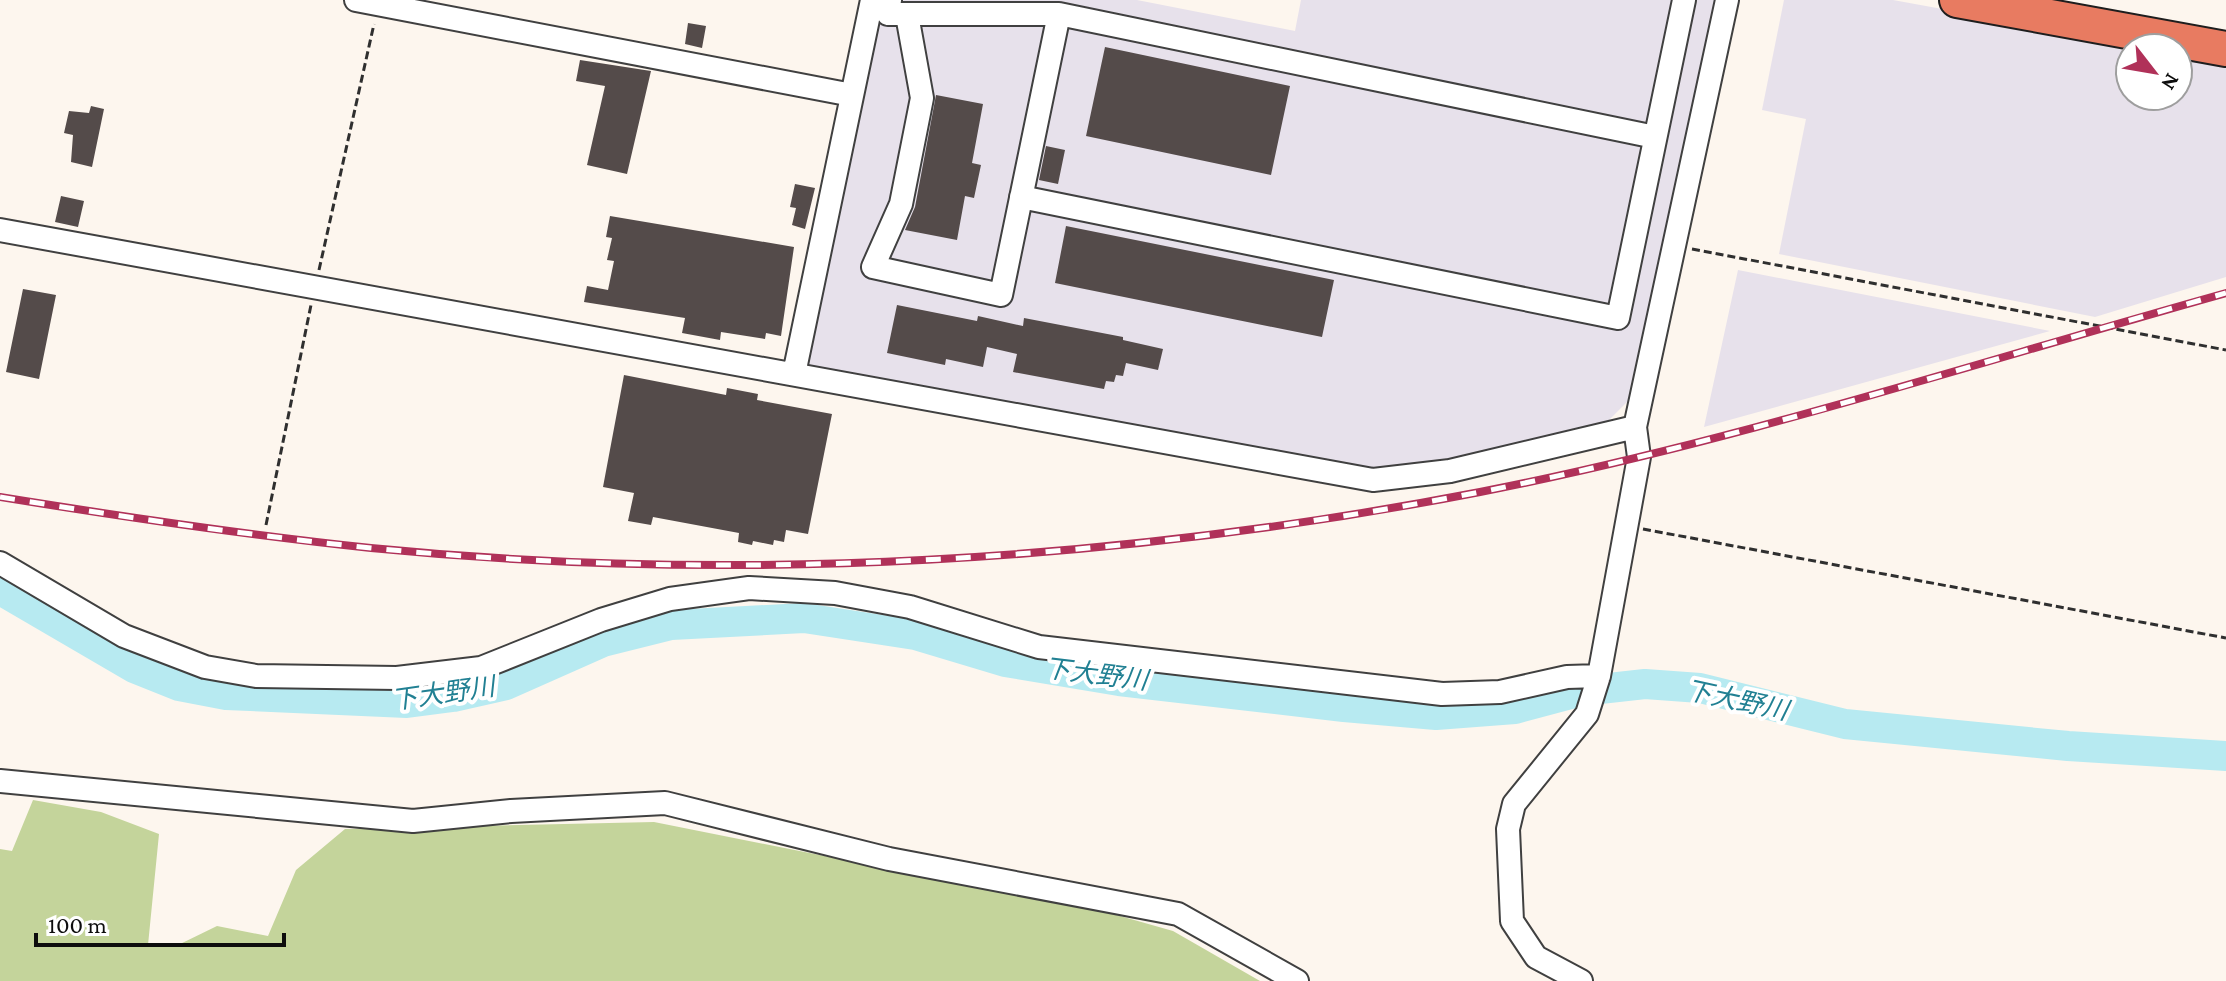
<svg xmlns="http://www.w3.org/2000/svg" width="2226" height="981" font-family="'Crimson Pro','Noto Sans JP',serif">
<rect width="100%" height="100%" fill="#fdf6ee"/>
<path fill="#e7e1eb" d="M877,0H1137L1295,31L1301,0H1717L1630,399L1608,421L1399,470L1357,467L804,368Z
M1784,0H1893L2157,48H2130V96H2178V52L2226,61V277L2095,317L1779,254L1806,119L1762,110Z
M1738,270L2050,331L1704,427Z"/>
<path fill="#c4d49b" d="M33,800L101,812L159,834L148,945L176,946L217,926L268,936L296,870L345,829L654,822L1106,912L1173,931L1260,981H0V849L12,851Z"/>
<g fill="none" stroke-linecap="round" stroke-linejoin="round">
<path stroke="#b7eaf1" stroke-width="30" d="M0,590L134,668L179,686L226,695L407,703L453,697L506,685L603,642L671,625L804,618L915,635L1005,662L1119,681L1344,707L1436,715L1515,709L1582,691L1645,684L1700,688L1845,724L2068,746L2226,756"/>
</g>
<path fill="#544b4a" d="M688,23L706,26L702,48L685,44Z
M1105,47L1290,86L1271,175L1086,136Z
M580,60L651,71L627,174L587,165L605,86L576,81Z
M936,95L983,104L972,163L981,165L974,198L965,196L957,240L905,230L915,207Z
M91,106L104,109L92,167L71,162L73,135L64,133L69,111L89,113Z
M1046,146L1065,150L1058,184L1039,180Z
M795,184L815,188L805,229L792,225L796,208L790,207Z
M61,196L84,201L78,227L55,222Z
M610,216L794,247L781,336L766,333L765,339L721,332L720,340L682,333L685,318L584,302L587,286L608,290L614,261L607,260L612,238L606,237Z
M1066,226L1334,280L1322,337L1055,283Z
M23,289L56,295L39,379L6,372Z
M897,305L977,321L978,316L1023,326L1024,318L1123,337V340L1163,349L1158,370L1126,363L1123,376L1116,375L1114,382L1106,381L1104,389L1013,372L1017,354L987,347L983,367L946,359L945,365L887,353Z
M624,375L726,395L727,388L758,394L757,400L832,414L808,534L786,530L784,542L774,540L773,545L753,541L752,545L738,542L739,533L653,517L651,525L628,521L634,493L603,487Z"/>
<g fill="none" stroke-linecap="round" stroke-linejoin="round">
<defs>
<path id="minor" d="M356,0L852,95
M890,0L888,14H1059L1655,137
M907,15L922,98L901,204L873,267L1001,295L1059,14
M1021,197L1618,318L1684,0
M0,230L1373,480L1450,471L1635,427
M794,374L872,0
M0,563L124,636L205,667L256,676L397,678L481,668L601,620L670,599L749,588L835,593L910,607L1039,647L1442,694L1500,692L1567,677L1599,676
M0,781L413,821L511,811L665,803L889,859L1178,914L1297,981
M1581,981L1536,957L1512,921L1508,829L1514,804L1587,714L1599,676L1639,457L1635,427L1727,0"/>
<path id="highway" d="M1957,0L2226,49"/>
</defs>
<use href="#minor" stroke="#404040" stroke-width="26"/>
<use href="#highway" stroke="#1e1e1e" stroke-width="38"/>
<path stroke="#2f2f2f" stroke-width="3" stroke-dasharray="8 4" stroke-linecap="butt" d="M1692,249L2226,350
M319,270L374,24
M266,525L311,305
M1643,529L2226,638"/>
<use href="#minor" stroke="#fff" stroke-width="22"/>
<use href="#highway" stroke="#e87b61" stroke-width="34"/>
<defs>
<path id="rail" d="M0,497C124,517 247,535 371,548C738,584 1118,562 1480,492C1732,443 1978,362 2226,293"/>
</defs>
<use href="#rail" stroke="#b03159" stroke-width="8"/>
<use href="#rail" stroke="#fff" stroke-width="5" stroke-dasharray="15" stroke-linecap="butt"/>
</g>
<g text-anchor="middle" stroke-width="8" stroke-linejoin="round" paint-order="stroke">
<g font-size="26" font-style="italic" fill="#218093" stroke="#fff">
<text transform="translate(1096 674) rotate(7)" y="9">下大野川</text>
<text transform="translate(443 693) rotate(-8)" y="9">下大野川</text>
<text transform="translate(1737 700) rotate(12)" y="9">下大野川</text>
</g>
</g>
<g transform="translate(2154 72) rotate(121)"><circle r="38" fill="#ffffff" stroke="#9e9e9e" stroke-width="2"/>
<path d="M0-6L14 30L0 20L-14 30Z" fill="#b03159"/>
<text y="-12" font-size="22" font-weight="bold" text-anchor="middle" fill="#0d0d0d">N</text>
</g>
<path d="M36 933v12h248v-12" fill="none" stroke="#0d0d0d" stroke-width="4"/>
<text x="48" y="933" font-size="24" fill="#0d0d0d" stroke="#ffffff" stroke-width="6" paint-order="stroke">100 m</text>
</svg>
